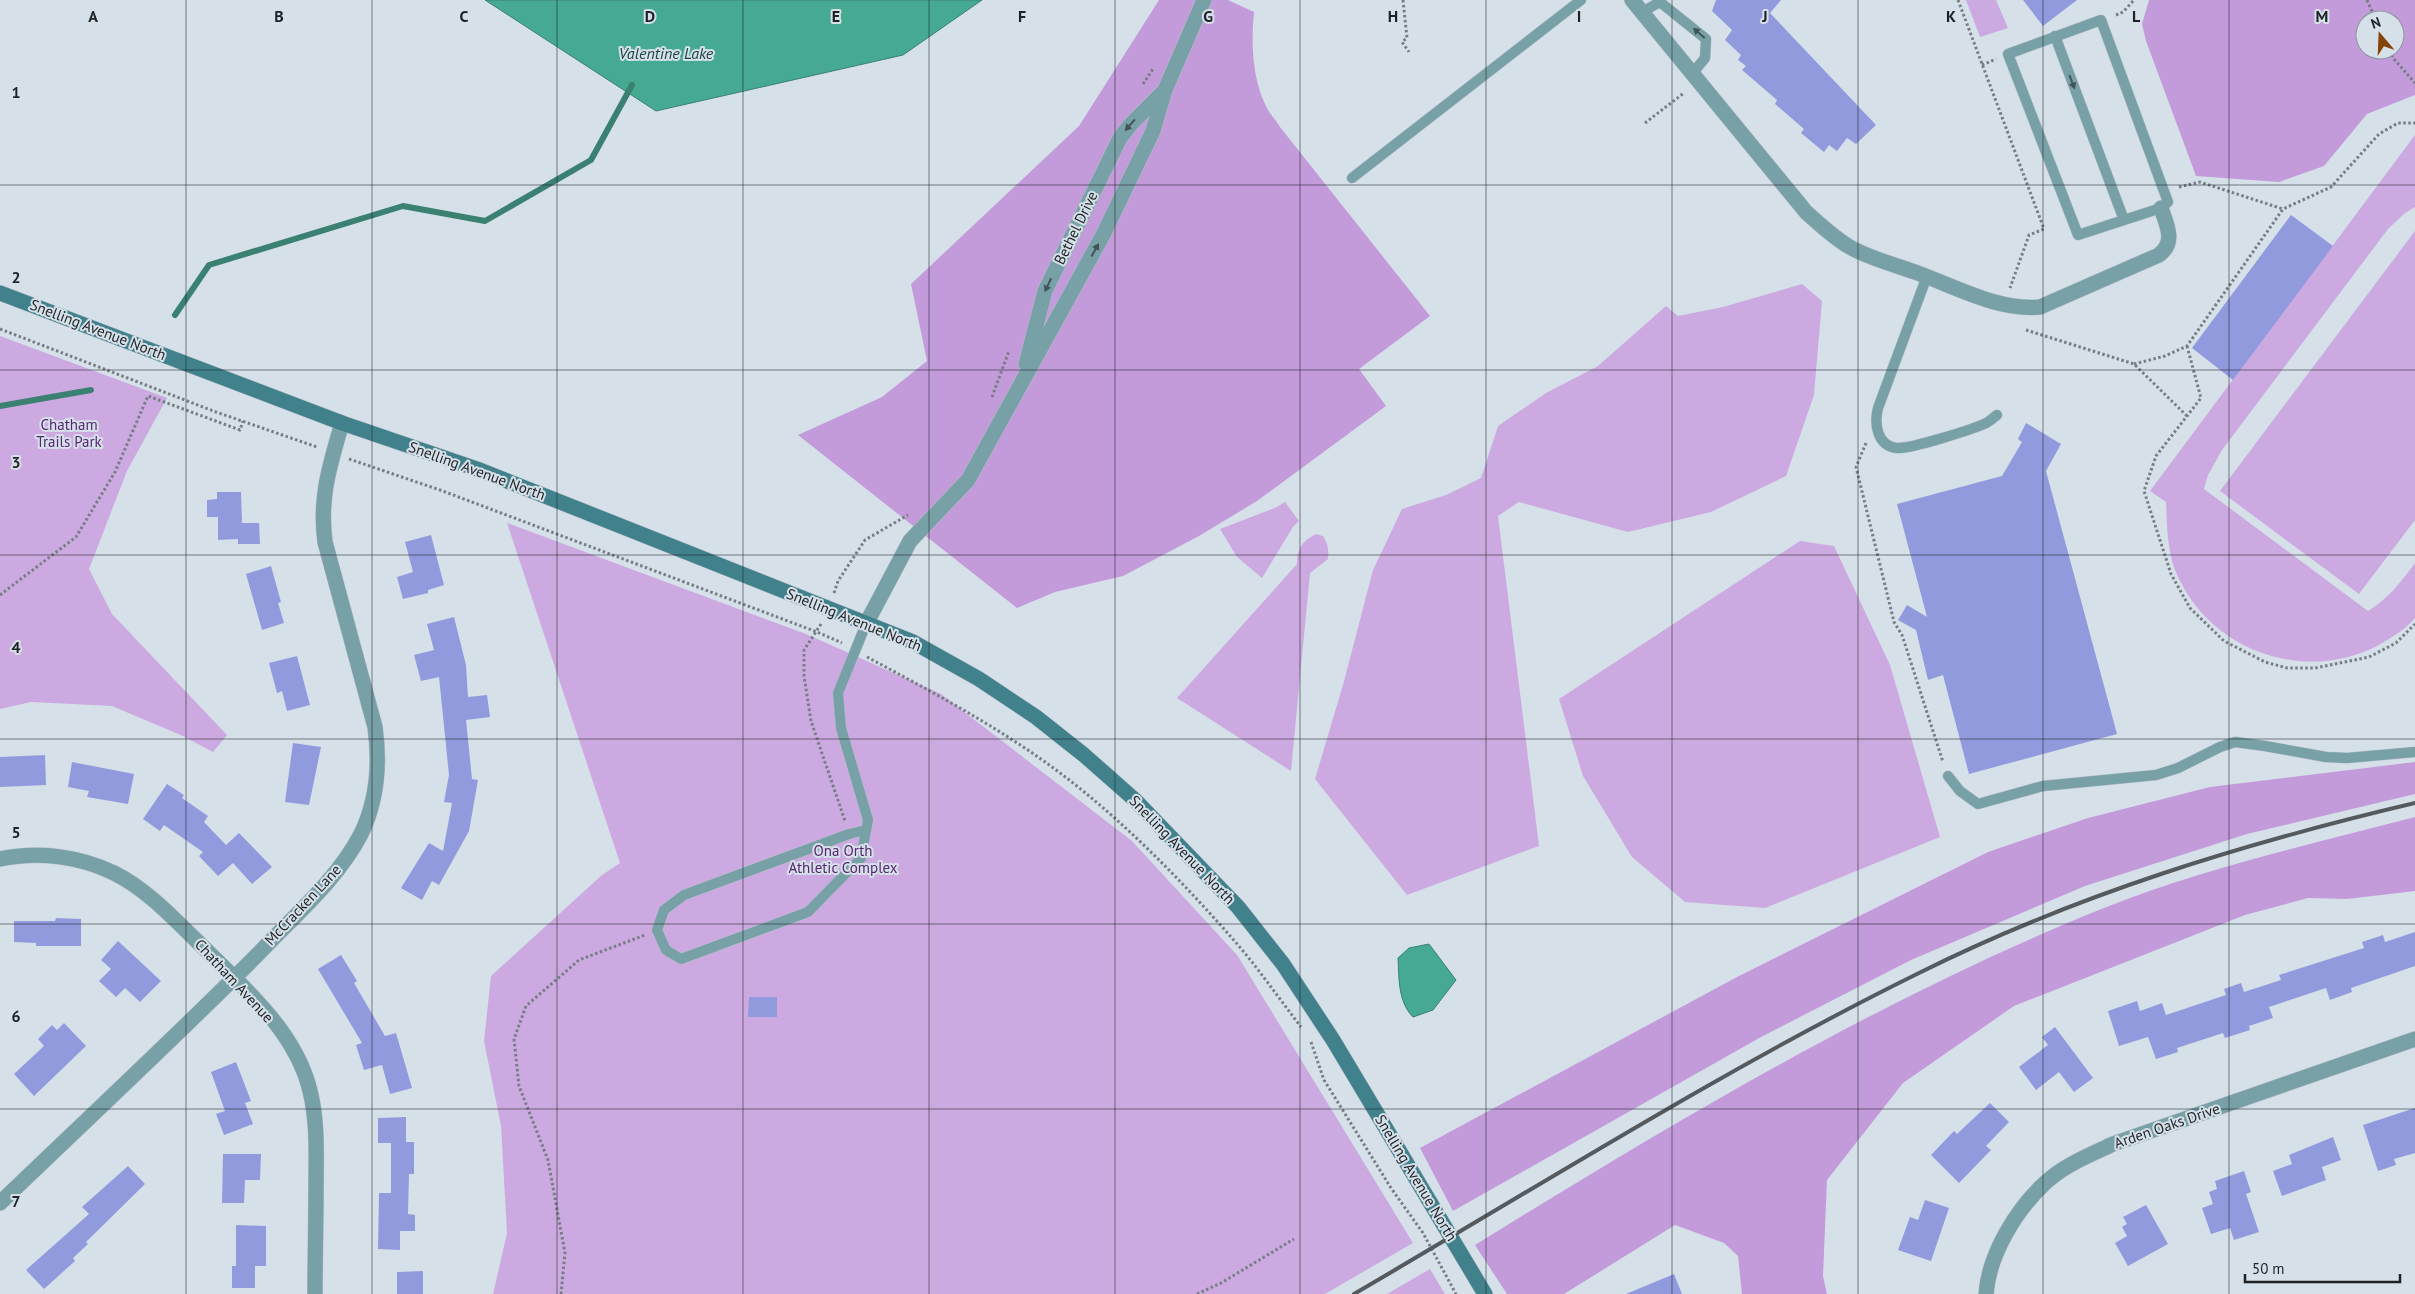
<svg xmlns="http://www.w3.org/2000/svg" width="2415" height="1294" font-family="'PT Sans',sans-serif">
<rect width="100%" height="100%" fill="#d6e0e9"/>
<path fill="#ccaae1" d="M1966,0H1996L2008,28L1980,37Z
M2415,135V207L2405,213L2388,229L2222,450L2208,475L2204,489L2368,611C2388,599 2401,582 2415,563V618C2404,631 2389,639 2375,647C2300,684 2206,648 2175,570C2167,548 2167,525 2166,502L2150,491Z
M2415,231V520L2359,594L2220,491Z
M1802,284L1822,301L1814,395L1786,476L1711,512L1628,532L1519,502L1498,516L1539,846L1407,895L1315,779L1343,685L1373,570L1402,509L1446,495L1481,478L1498,426L1546,393L1598,366L1666,306L1678,316L1723,307Z
M0,336L167,398L127,471L89,569L112,614L227,735L213,752L183,736L112,706L31,702L0,709Z
M1285,502L1299,521L1293,527L1262,578L1237,557L1220,529L1277,507Z
M507,523L806,634L941,694L1132,841L1237,955L1413,1243L1325,1294H493L507,1233L501,1126L484,1041L491,976L602,875L620,863Z
M1316,534L1323,536C1328,544 1329,550 1328,559L1310,573L1291,771L1177,698L1297,564C1297,549 1302,541 1316,534Z
M1800,541L1834,546L1890,665L1940,837L1765,908L1685,902L1632,857L1583,776L1559,699Z
M1430,1269L1445,1294H1387Z"/>
<path fill="#c39bdb" fill-rule="evenodd" d="M1159,0H1228L1254,12C1251,41 1252,76 1265,104C1268,112 1275,119 1280,127L1430,316L1359,369L1386,406L1257,501L1199,536L1123,576L1055,592L1017,608L798,435L882,397L927,361L911,284L1079,126Z
M2149,0H2415V95L2367,114L2324,166L2279,182L2196,176L2146,41L2142,24ZM2365,20H2395V50H2365Z
M2415,762V794L2247,834L2085,886L1911,960L1761,1037L1453,1211L1420,1148L1737,977L1988,852L2088,818L2210,787Z
M2415,817V891L2347,899L2308,898L2245,915L2014,1006L1903,1083L1827,1180L1823,1276L1827,1294H1742L1738,1256L1724,1243L1675,1225L1564,1294H1507L1475,1245C1679,1119 1886,995 2109,906C2208,867 2313,844 2415,817Z"/>
<path fill="#46aa93" stroke="#3a8172" d="M485,0H982L903,55L656,111Z
M1429,944L1456,980L1433,1010L1413,1017C1398,1002 1399,978 1398,958L1409,948Z"/>
<g fill="none" stroke-linecap="round" stroke-linejoin="round">
<path stroke="#3a8172" stroke-width="6" d="M175,315L209,265L403,206L485,221L591,160L632,85
M0,406L91,390"/>
</g>
<path fill="#929ade" d="M1716,0H1781L1770,13L1876,125L1856,144L1847,138L1837,151L1829,145L1824,152L1801,133L1804,129L1775,104L1777,100L1742,70L1746,66L1738,60L1741,55L1725,40L1732,30L1712,11Z
M2023,0H2077L2043,26Z
M2291,215L2333,246L2233,380L2192,348Z
M2026,423L2061,444L2046,471L2117,734L1969,774L1943,675L1928,680L1916,630L1898,620L1907,605L1927,617L1897,504L2002,476L2022,442L2018,439Z
M217,492H241L242,523H259L260,544H238V539L218,540V517H207V500L217,499Z
M431,535L444,585L428,590V593L403,599L397,577L413,572L405,542Z
M271,566L281,602L278,603L284,623L262,630L246,574Z
M454,617L466,665L468,697L487,695L490,717L466,720L472,779L478,780L469,831L439,885L432,881L422,900L401,888L429,843L443,851L452,803L444,802L449,775L439,677L421,681L414,655L434,650L427,624Z
M297,656L310,705L287,711L282,691L277,693L269,663Z
M293,743L321,747L309,805L285,802Z
M45,755L46,785L0,787V757Z
M72,762L134,774L128,804L87,797L89,791L68,787Z
M167,784L184,795L182,798L208,816L204,822L226,845L239,833L272,867L252,884L233,863L218,876L199,856L203,852L164,825L160,831L143,819Z
M56,918L81,919V946H36V943L14,942V921H55Z
M2415,932V966L2351,988L2352,992L2330,1000L2326,988L2269,1007L2273,1018L2249,1026L2250,1030L2225,1038L2223,1033L2177,1048L2178,1052L2156,1059L2148,1037L2119,1046L2108,1011L2137,1001L2140,1011L2162,1003L2166,1015L2226,995L2224,989L2241,983L2244,992L2281,980L2279,975L2364,948L2362,942L2383,935L2385,942Z
M118,941L161,981L140,1002L125,988L116,997L99,981L111,969L101,960Z
M341,955L357,981L354,983L385,1036L396,1033L412,1088L390,1094L382,1065L364,1070L356,1045L362,1043L318,969Z
M749,997H777V1017H748Z
M64,1023L86,1046L34,1096L14,1074L44,1046L38,1039L52,1025L57,1030Z
M2055,1027L2093,1078L2074,1092L2059,1072L2036,1090L2019,1067L2048,1045L2042,1037Z
M236,1062L251,1101L245,1103L253,1124L224,1135L216,1114L225,1111L211,1072Z
M1990,1103L2009,1122L1986,1146L1991,1150L1959,1183L1931,1155L1954,1131L1957,1134Z
M2415,1108V1153L2394,1159L2396,1165L2378,1171L2363,1125Z
M406,1117V1142H414V1174H409L408,1214L415,1215V1231H400V1250L378,1249L379,1193H391V1143H378V1118Z
M2333,1137L2341,1160L2322,1167L2326,1180L2282,1196L2273,1171L2292,1164L2289,1155Z
M223,1154H261L260,1180H245L244,1203H222Z
M128,1166L145,1184L86,1242L88,1244L73,1258L75,1261L44,1289L26,1270L89,1214L82,1207Z
M2244,1171L2251,1192L2246,1194L2259,1232L2234,1240L2230,1228L2211,1234L2202,1208L2213,1204L2209,1192L2217,1189L2215,1181Z
M1925,1200L1949,1208L1931,1261L1898,1250L1910,1217L1918,1220Z
M2146,1205L2168,1244L2128,1266L2115,1243L2127,1236L2122,1227L2127,1224L2123,1217Z
M236,1225L266,1226V1266H255V1288H232V1266H236Z
M423,1271V1294H397V1272Z
M1674,1274L1682,1294H1626Z"/>
<g fill="none" stroke-linecap="round" stroke-linejoin="round">
<defs>
<path id="lane" d="M1642,12L1660,2L1706,39L1705,58L1692,74
M2101,20L2168,202L2161,208L2078,235L2008,54Z
M2055,36L2124,220
M1352,178L1581,0
M1927,276L1878,408C1874,424 1877,446 1897,448C1911,449 1970,430 1984,424C1989,422 1993,418 1997,415
M1948,776L1960,791L1978,804L2043,786L2156,775L2178,768L2220,747L2235,742L2265,746L2326,757L2347,758L2415,752
M866,830L849,834L684,895L664,910L657,930L666,950L681,959L808,912L861,858L868,820L841,728L838,693L866,624"/>
<path id="street" d="M1632,0L1806,212C1819,224 1832,236 1848,246C1868,258 1893,264 1915,272C1954,286 1998,311 2040,307L2159,255C2176,242 2167,226 2161,208
M1026,364L1045,291L1120,138L1131,124L1164,91
M866,624L910,541L968,480L1103,235L1153,131L1165,90L1204,0
M0,859C38,851 79,856 114,873C148,890 174,919 201,945C242,986 296,1031 310,1091C318,1123 316,1155 316,1188C316,1224 315,1259 315,1294
M0,1203C87,1119 176,1037 261,951C296,914 337,880 361,834C377,801 380,763 375,727L325,542C319,497 330,465 342,423
M1986,1294C1989,1254 2016,1210 2045,1183C2064,1165 2090,1155 2113,1144L2415,1039"/>
<path id="secondary" d="M0,293L342,423L477,469L913,642L979,679L1036,717L1084,755L1135,800L1238,907L1283,964L1333,1040L1485,1294"/>
</defs>
<use href="#lane" stroke="#b5bec6" stroke-width="11"/>
<use href="#street" stroke="#b5bec6" stroke-width="16"/>
<use href="#secondary" stroke="#b5bec6" stroke-width="16"/>
<path stroke="#767d83" stroke-width="3" stroke-dasharray="2.5 2.5" stroke-linecap="butt" d="M1403,0L1407,38L1402,42L1409,52
M1958,0L2044,229L2029,235L2010,288
M2367,0L2376,20
M2116,15L2123,12L2134,0
M2390,50L2393,58L2415,83
M1982,65L1996,59
M1143,84L1153,69
M1645,123L1684,93
M2179,187L2200,182L2283,209
M0,329L216,412L317,447
M2026,330L2134,364L2187,416
M2187,346L2201,398L2156,456L2144,491L2171,574L2190,608L2224,641L2265,662L2287,668H2315L2369,657L2396,643L2415,624
M2134,364L2165,356L2187,346L2283,209L2331,187L2379,134L2398,123H2415
M992,397L1009,351
M1866,443L1856,467L1894,622L1902,635L1943,762
M349,459L440,490L817,632L842,643
M834,593L838,581L865,540L908,515
M0,595L76,537L115,472L148,396L240,430L243,421
M821,624L804,650V676L811,721L845,821
M867,657C936,694 1006,731 1068,779C1127,825 1181,880 1231,937C1256,965 1278,997 1301,1027
M1311,1042L1324,1080L1391,1188L1423,1233L1456,1294
M561,1294L565,1253L548,1160L519,1086L514,1039L526,1006L579,960L645,935
M1197,1294L1221,1283L1294,1239"/>
<use href="#lane" stroke="#78a0a7" stroke-width="10"/>
<use href="#street" stroke="#78a0a7" stroke-width="15"/>
<use href="#secondary" stroke="#40818c" stroke-width="15"/>
<path stroke="#545a5e" stroke-width="4" d="M1354,1294C1541,1185 1724,1069 1919,973C2075,895 2245,843 2415,803"/>
</g>
<defs><path id="oneway-solid" d="M-6-.8H1V-3.2L6.5 0L1 3.2V.8H-6Z" transform="scale(1.25)"/></defs>
<g fill="#425459">
<use href="#oneway-solid" transform="translate(1699 33) rotate(-139)"/>
<use href="#oneway-solid" transform="translate(2072 82) rotate(69)"/>
<use href="#oneway-solid" transform="translate(1130 125) rotate(131)"/>
<use href="#oneway-solid" transform="translate(1095 250) rotate(-61)"/>
<use href="#oneway-solid" transform="translate(1048 285) rotate(115)"/>
</g>
<path fill="none" stroke="#1e2225" stroke-width="1" stroke-opacity="0.55" d="M186,0V1294M372,0V1294M557,0V1294M743,0V1294M929,0V1294M1115,0V1294M1300,0V1294M1486,0V1294M1672,0V1294M1858,0V1294M2043,0V1294M2229,0V1294M0,185H2415M0,370H2415M0,555H2415M0,739H2415M0,924H2415M0,1109H2415"/>
<g text-anchor="middle" stroke-width="4" stroke-linejoin="round" paint-order="stroke">
<g font-size="15" fill="#1e2225" stroke="#d6e0e9">
<text transform="translate(1076 228) rotate(-64)" y="5">Bethel Drive</text>
<text transform="translate(98 330) rotate(21)" y="5">Snelling Avenue North</text>
<text transform="translate(477 471) rotate(20)" y="5">Snelling Avenue North</text>
<text transform="translate(854 620) rotate(22)" y="5">Snelling Avenue North</text>
<text transform="translate(1182 850) rotate(46)" y="5">Snelling Avenue North</text>
<text transform="translate(303 905) rotate(-47)" y="5">McCracken Lane</text>
<text transform="translate(234 981) rotate(47)" y="5">Chatham Avenue</text>
<text transform="translate(2167 1126) rotate(-19)" y="5">Arden Oaks Drive</text>
<text transform="translate(1416 1178) rotate(59)" y="5">Snelling Avenue North</text>
</g>
<g font-size="15" fill="#572671" stroke="#d6e0e9">
<text x="69" y="430">Chatham<tspan x="69" dy="17">Trails Park</tspan></text>
<text x="843" y="856">Ona Orth<tspan x="843" dy="17">Athletic Complex</tspan></text>
</g>
<g font-size="16" font-style="italic" fill="#1a463b" stroke="#d6e0e9">
<text x="666" y="59">Valentine Lake</text>
</g>
</g>
<g font-size="16" text-anchor="middle" font-weight="bold" fill="#1e2225" stroke="#d6e0e9" stroke-width="4" stroke-linejoin="round" paint-order="stroke">
<text x="93" y="22">A</text>
<text x="279" y="22">B</text>
<text x="464" y="22">C</text>
<text x="650" y="22">D</text>
<text x="836" y="22">E</text>
<text x="1022" y="22">F</text>
<text x="1208" y="22">G</text>
<text x="1393" y="22">H</text>
<text x="1579" y="22">I</text>
<text x="1765" y="22">J</text>
<text x="1951" y="22">K</text>
<text x="2136" y="22">L</text>
<text x="2322" y="22">M</text>
<text x="16" y="98">1</text>
<text x="16" y="283">2</text>
<text x="16" y="468">3</text>
<text x="16" y="653">4</text>
<text x="16" y="838">5</text>
<text x="16" y="1022">6</text>
<text x="16" y="1207">7</text>
</g>
<g transform="translate(2380 35) rotate(341)"><circle r="24" fill="#d6e0e9" stroke="#8c949b"/>
<path d="M0-4L9 19L0 12L-9 19Z" fill="#84440a"/>
<text y="-8" font-size="14" font-weight="bold" text-anchor="middle" fill="#1e2225">N</text>
</g>
<path d="M2245 1274v8h155v-8" fill="none" stroke="#1e2225" stroke-width="2.5"/>
<text x="2252" y="1274" font-size="15" fill="#1e2225" stroke="#d6e0e9" stroke-width="4" paint-order="stroke">50 m</text>
</svg>
